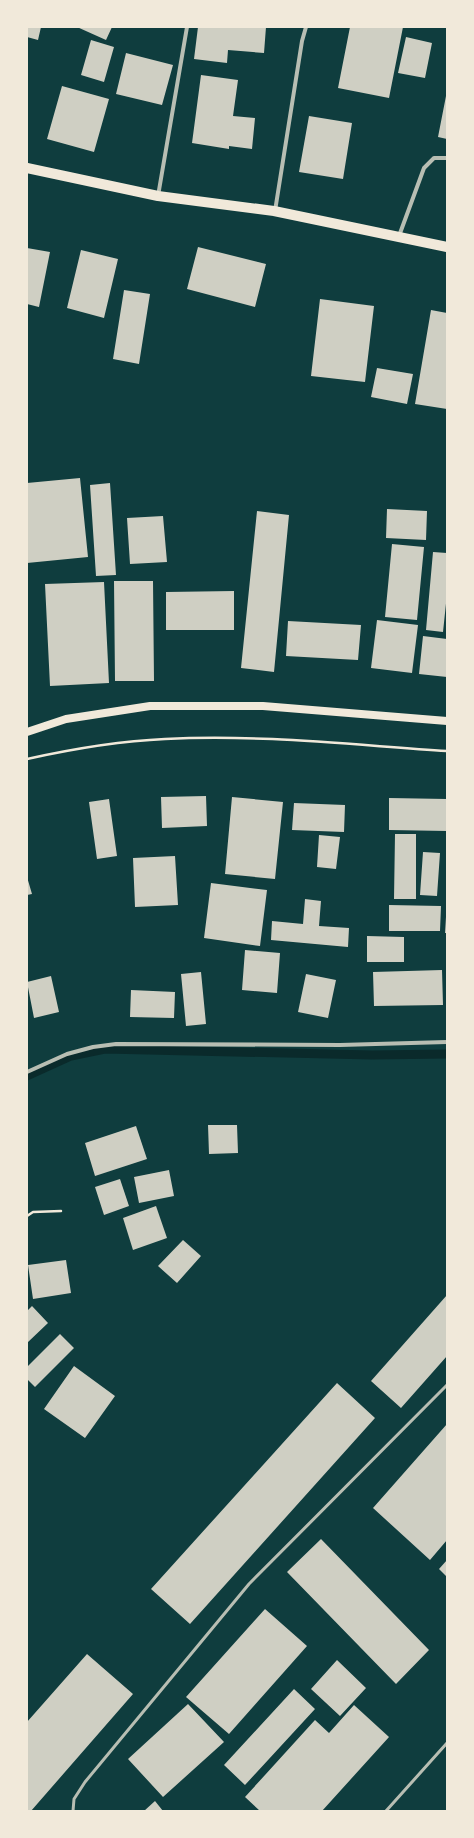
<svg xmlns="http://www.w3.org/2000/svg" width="474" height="1838" font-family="Cabin,sans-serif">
<rect width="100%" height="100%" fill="#0f3d3e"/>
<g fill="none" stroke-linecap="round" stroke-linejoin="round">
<path stroke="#0a2a2b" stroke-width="9" d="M27,1076L71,1056L105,1049L372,1055L447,1054"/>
</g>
<path fill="#cfcfc3" d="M27,27H41L38,40L27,37Z
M77,27H112L106,40Z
M198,27H266L264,53L228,50L227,63L194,59Z
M350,27H403L389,98L338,88Z
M406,37L432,43L425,78L398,73Z
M91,40L114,47L104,82L81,75Z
M126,53L173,65L162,105L116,94Z
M201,75L238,80L233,116L255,118L252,149L229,146V149L192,143Z
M62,86L109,99L94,152L47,139Z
M446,96H447V139L438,137Z
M309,116L352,123L343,179L299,172Z
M198,247L266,264L255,307L187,289Z
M27,248L50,252L39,307L27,304Z
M81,250L118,259L104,318L67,308Z
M124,290L150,294L139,364L113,359Z
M320,299L374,306L365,382L311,376Z
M431,310L447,313V409L415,404Z
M377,368L413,374L407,404L371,397Z
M80,478L88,557L27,563V483Z
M110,483L116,575L96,576L90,485Z
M387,509L427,511L426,540L386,538Z
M257,511L289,515L274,672L241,668Z
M163,516L167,562L130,564L127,518Z
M392,544L424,547L417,620L385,617Z
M433,552L447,553V594L443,632L426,630Z
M114,581H153L154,681H115Z
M104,582L109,683L50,686L45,584Z
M234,591V630H166V592Z
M377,620L418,625L412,673L371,668Z
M288,621L361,625L358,660L286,656Z
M423,636L447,639V677L419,674Z
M206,796L207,826L162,828L161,797Z
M232,797L283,802L275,879L225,874Z
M389,798L447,799V831L389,830Z
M109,799L117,856L97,859L89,802Z
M294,803L345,805L344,832L292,830Z
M395,834H416V899H394Z
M319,835L340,837L336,869L317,867Z
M423,852L440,853L437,896L420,895Z
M175,856L178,905L135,907L133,858Z
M27,877L32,894L27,895Z
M211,883L267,890L260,946L204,938Z
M305,899L321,901L319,926L349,928L348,947L271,940L272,921L303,924Z
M389,905L441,906L440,931H389Z
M446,917H447V933H445Z
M367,936L404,937V962H367Z
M245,950L280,953L277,993L242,990Z
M442,970L443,1005L374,1006L373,972Z
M201,972L206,1024L186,1026L181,974Z
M306,974L336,980L328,1018L298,1012Z
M51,976L59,1012L34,1018L27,982Z
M131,990L175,992L174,1018L130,1017Z
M208,1125H237L238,1153L209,1154Z
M136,1126L147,1159L95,1176L85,1143Z
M169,1170L174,1196L139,1203L134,1177Z
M120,1179L129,1206L104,1215L95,1187Z
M156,1206L167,1238L133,1250L123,1218Z
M183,1240L201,1256L177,1283L158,1266Z
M66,1260L71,1293L33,1299L28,1265Z
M447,1295V1356L401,1408L371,1381Z
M32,1306L48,1323L27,1343V1311Z
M60,1334L74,1348L35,1387L27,1379V1367Z
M74,1366L115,1396L85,1438L44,1409Z
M337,1383L375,1418L190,1624L151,1589Z
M447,1424V1540L430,1560L373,1508Z
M321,1539L429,1650L396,1684L287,1572Z
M447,1560V1577L439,1569Z
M265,1609L307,1646L229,1734L186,1697Z
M87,1654L133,1694L31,1811H27V1722Z
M337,1660L366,1688L340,1716L311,1689Z
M294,1689L315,1709L245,1785L224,1765Z
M188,1704L224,1742L163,1797L128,1759Z
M354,1705L389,1737L322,1811H260L245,1797L315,1720L329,1733Z
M155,1801L163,1811H144Z"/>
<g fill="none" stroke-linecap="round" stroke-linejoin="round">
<path stroke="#f1e9da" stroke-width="2.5" d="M27,759C72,749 119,741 165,739C259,734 353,745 447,751
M27,1216L33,1212L61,1211"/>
<path stroke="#b8beb3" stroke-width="3" d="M73,1811L74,1799L85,1782L249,1584L447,1385
M386,1811L447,1743"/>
<path stroke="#b8beb3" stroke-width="4" d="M158,196L187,27
M275,211L302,41L306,27
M399,236L424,168L434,158H447
M27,1072L67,1054L93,1047L116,1044L340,1045L447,1042"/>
<path stroke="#f1e9da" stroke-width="8" d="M27,732L66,719L150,706H263L447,721"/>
<path stroke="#f1e9da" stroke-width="10" d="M27,168L158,196L274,211L447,247"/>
</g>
<rect width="474" height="1838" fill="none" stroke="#f1e9da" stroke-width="56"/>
</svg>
